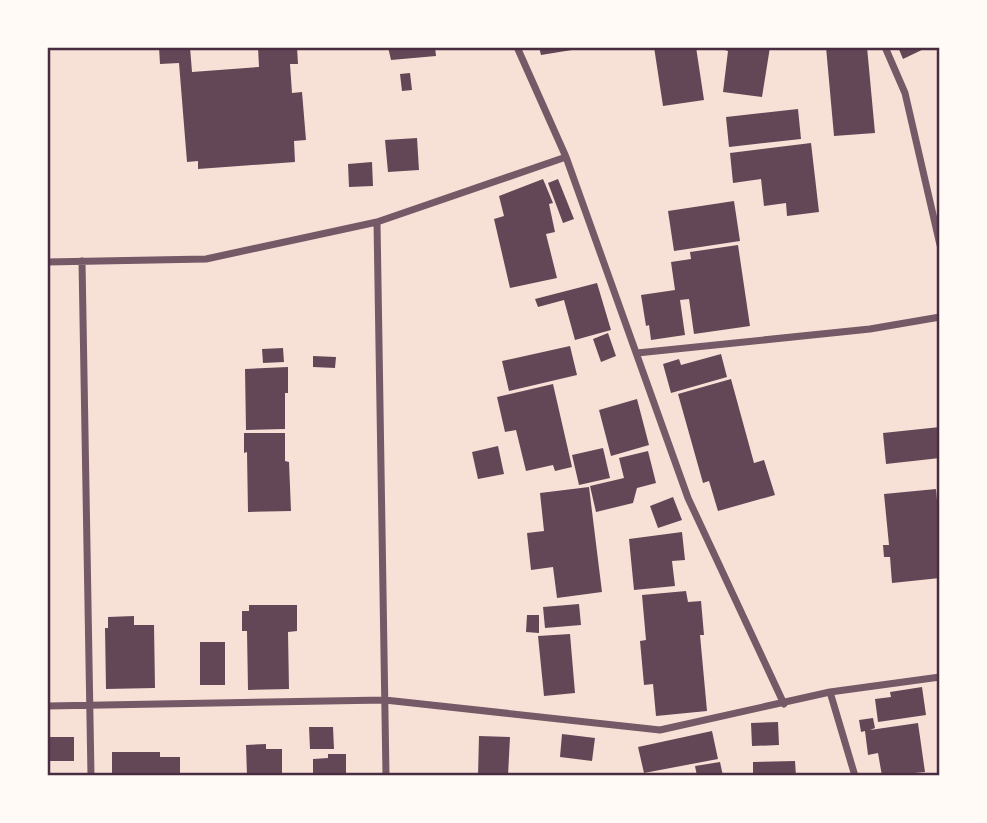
<svg xmlns="http://www.w3.org/2000/svg" width="987" height="823" font-family="'Nunito Sans',sans-serif">
<rect width="100%" height="100%" fill="#f7e1d7"/>
<path fill="#644757" d="M159,47H190L192,72L259,67L258,47H297L298,64H290L292,93L302,92L306,140L294,141L295,162L198,169V161L187,162L179,63L160,64Z
M388,47H435L436,56L391,60Z
M539,47H577L578,49L541,55Z
M654,47H696L704,100L663,106Z
M715,47H770L762,97L723,92L728,51Z
M826,47H867L875,133L834,136Z
M898,47H928L903,59Z
M410,73L412,90L402,91L400,74Z
M798,109L801,139L729,147L726,117Z
M417,138L419,170L388,172L385,140Z
M811,143L819,212L787,216L786,203L764,206L761,179L733,183L730,153Z
M372,162L373,186L349,187L348,164Z
M543,179L553,203L549,204L555,232L546,234L557,278L510,288L494,219L504,216L499,196Z
M558,179L574,219L563,223L548,183Z
M734,201L740,241L674,251L668,211Z
M738,245L750,326L694,334L689,299L680,300L685,335L651,340L649,325L646,326L641,295L675,290L671,262L691,259L690,252Z
M597,283L611,330L575,340L564,300L538,307L535,299Z
M608,333L616,356L601,362L593,339Z
M570,346L577,375L509,391L502,361Z
M283,348L284,362L263,363L262,349Z
M721,354L727,377L671,393L663,364L679,359L681,365Z
M313,356L336,357L335,368L313,367Z
M288,367V393H285V429L246,430L245,369Z
M731,379L754,463L764,460L775,495L718,511L709,481L703,483L678,394Z
M553,384L572,467L555,471L553,465L526,471L516,430L505,432L497,397Z
M637,399L649,445L611,456L599,410Z
M940,427V458L886,464L883,433Z
M244,433H285V461L289,462L291,511L248,512L247,452L244,453Z
M498,446L504,474L478,479L472,452Z
M603,448L610,478L579,485L572,455Z
M648,451L656,483L637,488L633,503L596,512L590,486L624,478L619,458Z
M589,487L602,592L557,598L553,567L531,570L527,533L544,531L540,493Z
M936,489L940,534V578L892,583L890,557H884L883,545H889L884,494Z
M673,497L682,520L658,528L650,506Z
M682,532L685,560L672,561L675,586L634,590L629,539Z
M686,591L688,602L701,601L704,635H700L707,711L656,716L653,684L644,685L640,641L646,640L642,595Z
M579,604L581,625L545,628L543,607Z
M249,605H297V631L288,632L289,689L248,690L247,631H242V611H249Z
M527,615H539V633L526,632Z
M134,616V625H154L155,688L106,689L105,628H108V617Z
M570,634L575,693L544,696L538,636Z
M200,642H225V685H200Z
M922,687L926,715L878,722L875,699L891,697L890,692Z
M873,718L875,728L870,730L918,723L925,772L882,776L878,753L868,755L865,731L861,732L859,720Z
M778,722L779,745L752,746L751,723Z
M309,727H333L334,749H310Z
M712,731L718,759L644,773L638,747Z
M562,734L595,738L592,761L560,757Z
M479,736L510,737L508,776H478Z
M49,737H74V761H49Z
M266,744V749H282V776H247L246,745Z
M112,752H160V757H180V776H112Z
M328,754H346V776H313V759L328,758Z
M795,761L796,776H753V762Z
M720,762L723,776H697L695,766Z"/>
<g fill="none" stroke-linecap="round" stroke-linejoin="round">
<path stroke="#755966" stroke-width="7" d="M517,47L566,157L688,498L784,704
M885,47L905,93L940,245
M377,222L386,776
M82,261L91,776
M47,262L206,259L377,222L566,157
M637,353L870,329L940,317
M830,692L855,776
M47,706L385,700L660,730L830,692L940,677"/>
</g>
<rect width="987" height="823" fill="none" stroke="#fffaf5" stroke-width="98"/>
<rect x="49" y="49" width="889" height="725" fill="none" stroke="#4a2c40" stroke-width="2.5"/>
</svg>
